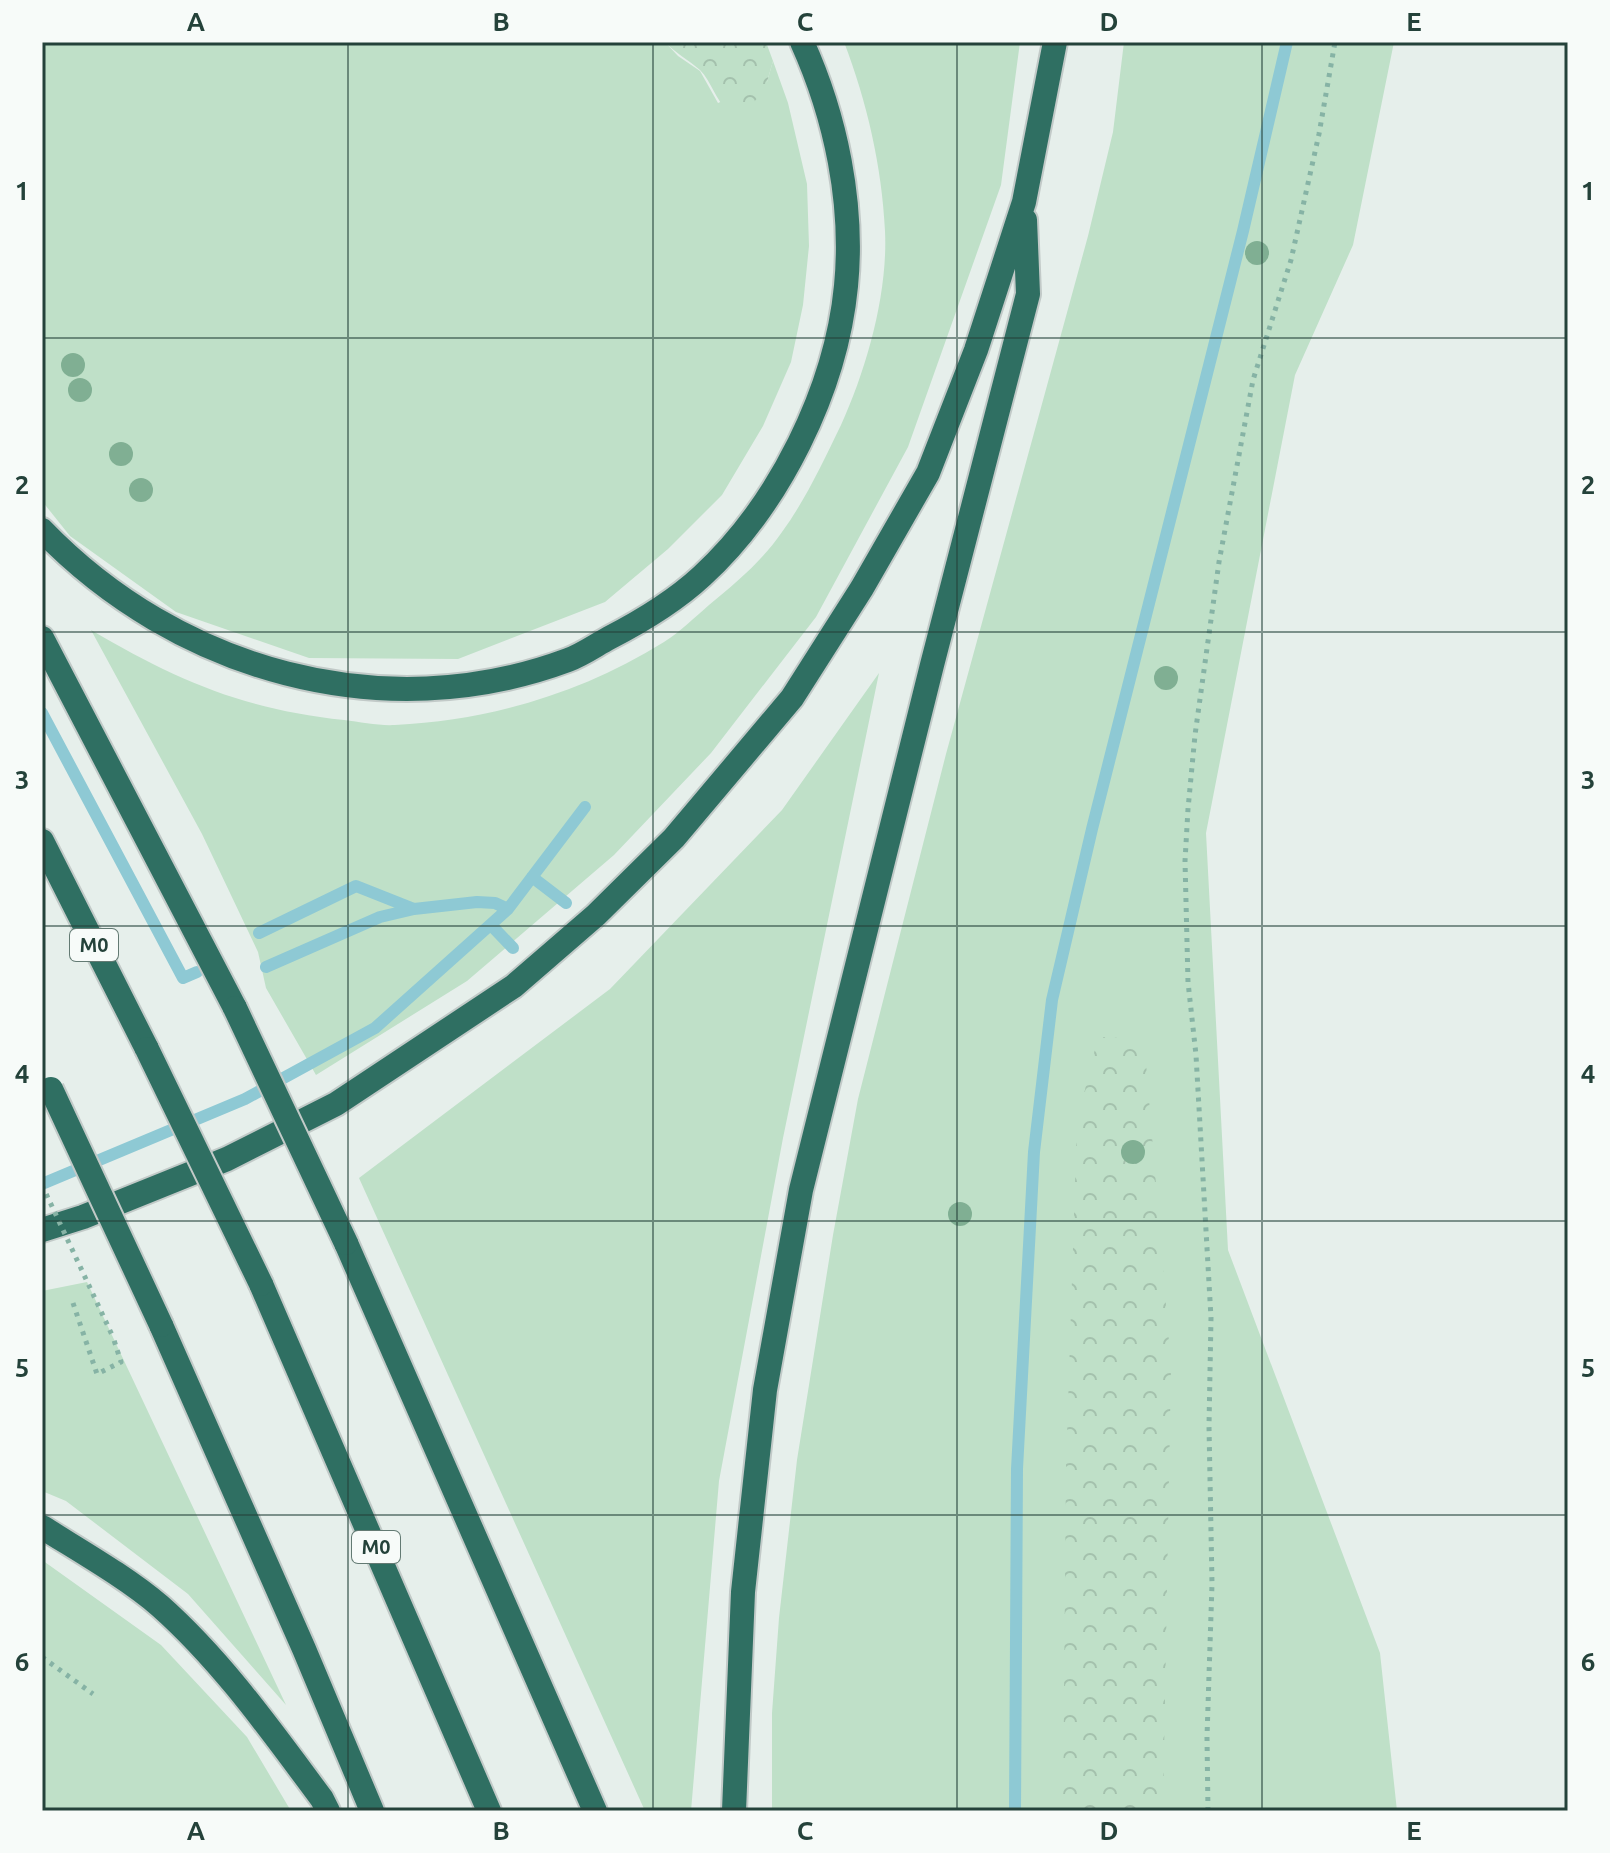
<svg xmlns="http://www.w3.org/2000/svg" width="1610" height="1853" font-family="Ubuntu,sans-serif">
<defs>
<pattern id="forest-crowns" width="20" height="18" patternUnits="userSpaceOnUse" patternTransform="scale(2)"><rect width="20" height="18" fill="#bfe0c8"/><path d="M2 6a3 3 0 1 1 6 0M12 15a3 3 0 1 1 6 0" fill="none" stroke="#a4c1ad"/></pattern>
</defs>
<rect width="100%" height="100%" fill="#e6efeb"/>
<path fill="#bfe0c8" d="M42,42H665L678,56L700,71L718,103L767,82L773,61L788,103L807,184L809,246L803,305L791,362L763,426L722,495L668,549L605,602L458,659L309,658L176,612L70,536L42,501Z
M844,42H1020L1001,185L908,447L816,617L711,753L614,855L467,981L316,1075L266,988L258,952L202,834L91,630C176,680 245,710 344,720C361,722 379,726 395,725C491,720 582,693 664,642C680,632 695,617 709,605C736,583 762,561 782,532C806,499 823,462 841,425C867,368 888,293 885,231C882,167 867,102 844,42Z
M1124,42H1394L1353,245L1295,375L1206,833L1228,1250L1380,1653L1397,1811H772V1713L779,1618L797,1460L833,1235L858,1099L946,754L1088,236L1113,132Z
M879,673L783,1138L719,1481L691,1811H645L359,1178L610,989L782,810Z
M87,1282L286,1705L188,1594L66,1501L42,1491V1291Z
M42,1560L161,1645L247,1737L291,1811H42Z"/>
<path fill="url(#forest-crowns)" d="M665,42H766L773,61L767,82L759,97L745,110L729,112C715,100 712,82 700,70C689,60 675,53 665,42Z
M1098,1037L1144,1039L1171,1366L1163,1811H1063L1066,1467L1077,1122Z"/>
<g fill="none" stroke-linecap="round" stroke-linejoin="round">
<path stroke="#8ec9d4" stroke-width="12" d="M42,713L183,978L197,972
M532,877L566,903
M491,925L513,948
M259,933L356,886L414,909L477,902L495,903L508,909
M266,967L380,917L414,909
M42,1184L245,1099L375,1028L508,909L585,807
M1015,1811L1017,1469L1034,1152L1052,1000L1092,829L1243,231L1287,42"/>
<defs>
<path id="highway" d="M42,530C177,670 383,729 568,660C582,655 596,645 609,638C642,621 675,601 702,576C779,505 836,390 846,286C854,204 836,117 802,42
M42,638L235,1008
M42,841L147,1049
M42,1230L83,1217L227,1159L336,1104L514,986L596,915L674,838L792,698L862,588L928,473L976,350L1024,202L1055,42
M346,1243L595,1811
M261,1284L489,1811
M161,1325L304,1649L372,1811
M42,1527C80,1551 126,1577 160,1606C223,1662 272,1732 322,1799L328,1811
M734,1811L743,1592L765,1390L801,1190L932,665L1028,294L1025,220"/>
</defs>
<use href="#highway" stroke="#c2cac8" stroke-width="28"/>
<path stroke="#86b3a5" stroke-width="5" stroke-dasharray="4 6" stroke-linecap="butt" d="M73,1303L97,1374L121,1362L113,1337
M42,1657L93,1694
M1208,1811L1207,1737L1212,1584L1209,1426L1211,1318L1196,1055L1188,982L1185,861L1188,809L1195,735L1219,562L1253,380L1291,260L1319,134L1335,42"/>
<use href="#highway" stroke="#2f6f62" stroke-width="24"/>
<defs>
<path id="highway-bridge" d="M235,1008L346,1243
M147,1049L261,1284
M51,1089L161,1325"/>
</defs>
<use href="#highway-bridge" stroke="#c2cac8" stroke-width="28" stroke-linecap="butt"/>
<path stroke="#86b3a5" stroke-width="5" stroke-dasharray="4 6" stroke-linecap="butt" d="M42,1185L113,1337"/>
<use href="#highway-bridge" stroke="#2f6f62" stroke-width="24"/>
</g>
<g fill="#80af93">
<circle cx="1257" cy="253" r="12"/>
<circle cx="73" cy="365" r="12"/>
<circle cx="80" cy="390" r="12"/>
<circle cx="121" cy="454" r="12"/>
<circle cx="141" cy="490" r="12"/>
<circle cx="1166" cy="678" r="12"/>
<circle cx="1133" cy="1152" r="12"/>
<circle cx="960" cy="1214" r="12"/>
</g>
<path fill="none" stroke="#24423a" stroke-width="2" stroke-opacity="0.55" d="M348,42V1811M653,42V1811M957,42V1811M1262,42V1811M42,338H1568M42,632H1568M42,926H1568M42,1221H1568M42,1515H1568"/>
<g text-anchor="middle" stroke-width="8" stroke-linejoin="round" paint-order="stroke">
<g fill="#f7fbf9" stroke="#637a73" stroke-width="2">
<rect x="70" y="929" width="48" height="32" rx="6"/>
<rect x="352" y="1531" width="48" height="32" rx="6"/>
</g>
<g font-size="20" font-weight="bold" fill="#24423a">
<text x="94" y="952">M0</text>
<text x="376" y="1554">M0</text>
</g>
</g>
<rect width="1610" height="1853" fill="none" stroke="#f7fbf9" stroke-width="88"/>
<rect x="44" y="44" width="1522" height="1765" fill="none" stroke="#24423a" stroke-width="3"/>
<g font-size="26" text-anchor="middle" font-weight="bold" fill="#24423a">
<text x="196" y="31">A</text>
<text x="501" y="31">B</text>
<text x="805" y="31">C</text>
<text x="1109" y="31">D</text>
<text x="1414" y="31">E</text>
<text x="22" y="200">1</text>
<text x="1588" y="200">1</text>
<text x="22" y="494">2</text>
<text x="1588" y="494">2</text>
<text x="22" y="789">3</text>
<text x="1588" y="789">3</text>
<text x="22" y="1083">4</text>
<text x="1588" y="1083">4</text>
<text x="22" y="1377">5</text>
<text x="1588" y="1377">5</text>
<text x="22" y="1671">6</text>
<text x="1588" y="1671">6</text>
<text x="196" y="1840">A</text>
<text x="501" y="1840">B</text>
<text x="805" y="1840">C</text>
<text x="1109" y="1840">D</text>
<text x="1414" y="1840">E</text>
</g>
</svg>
